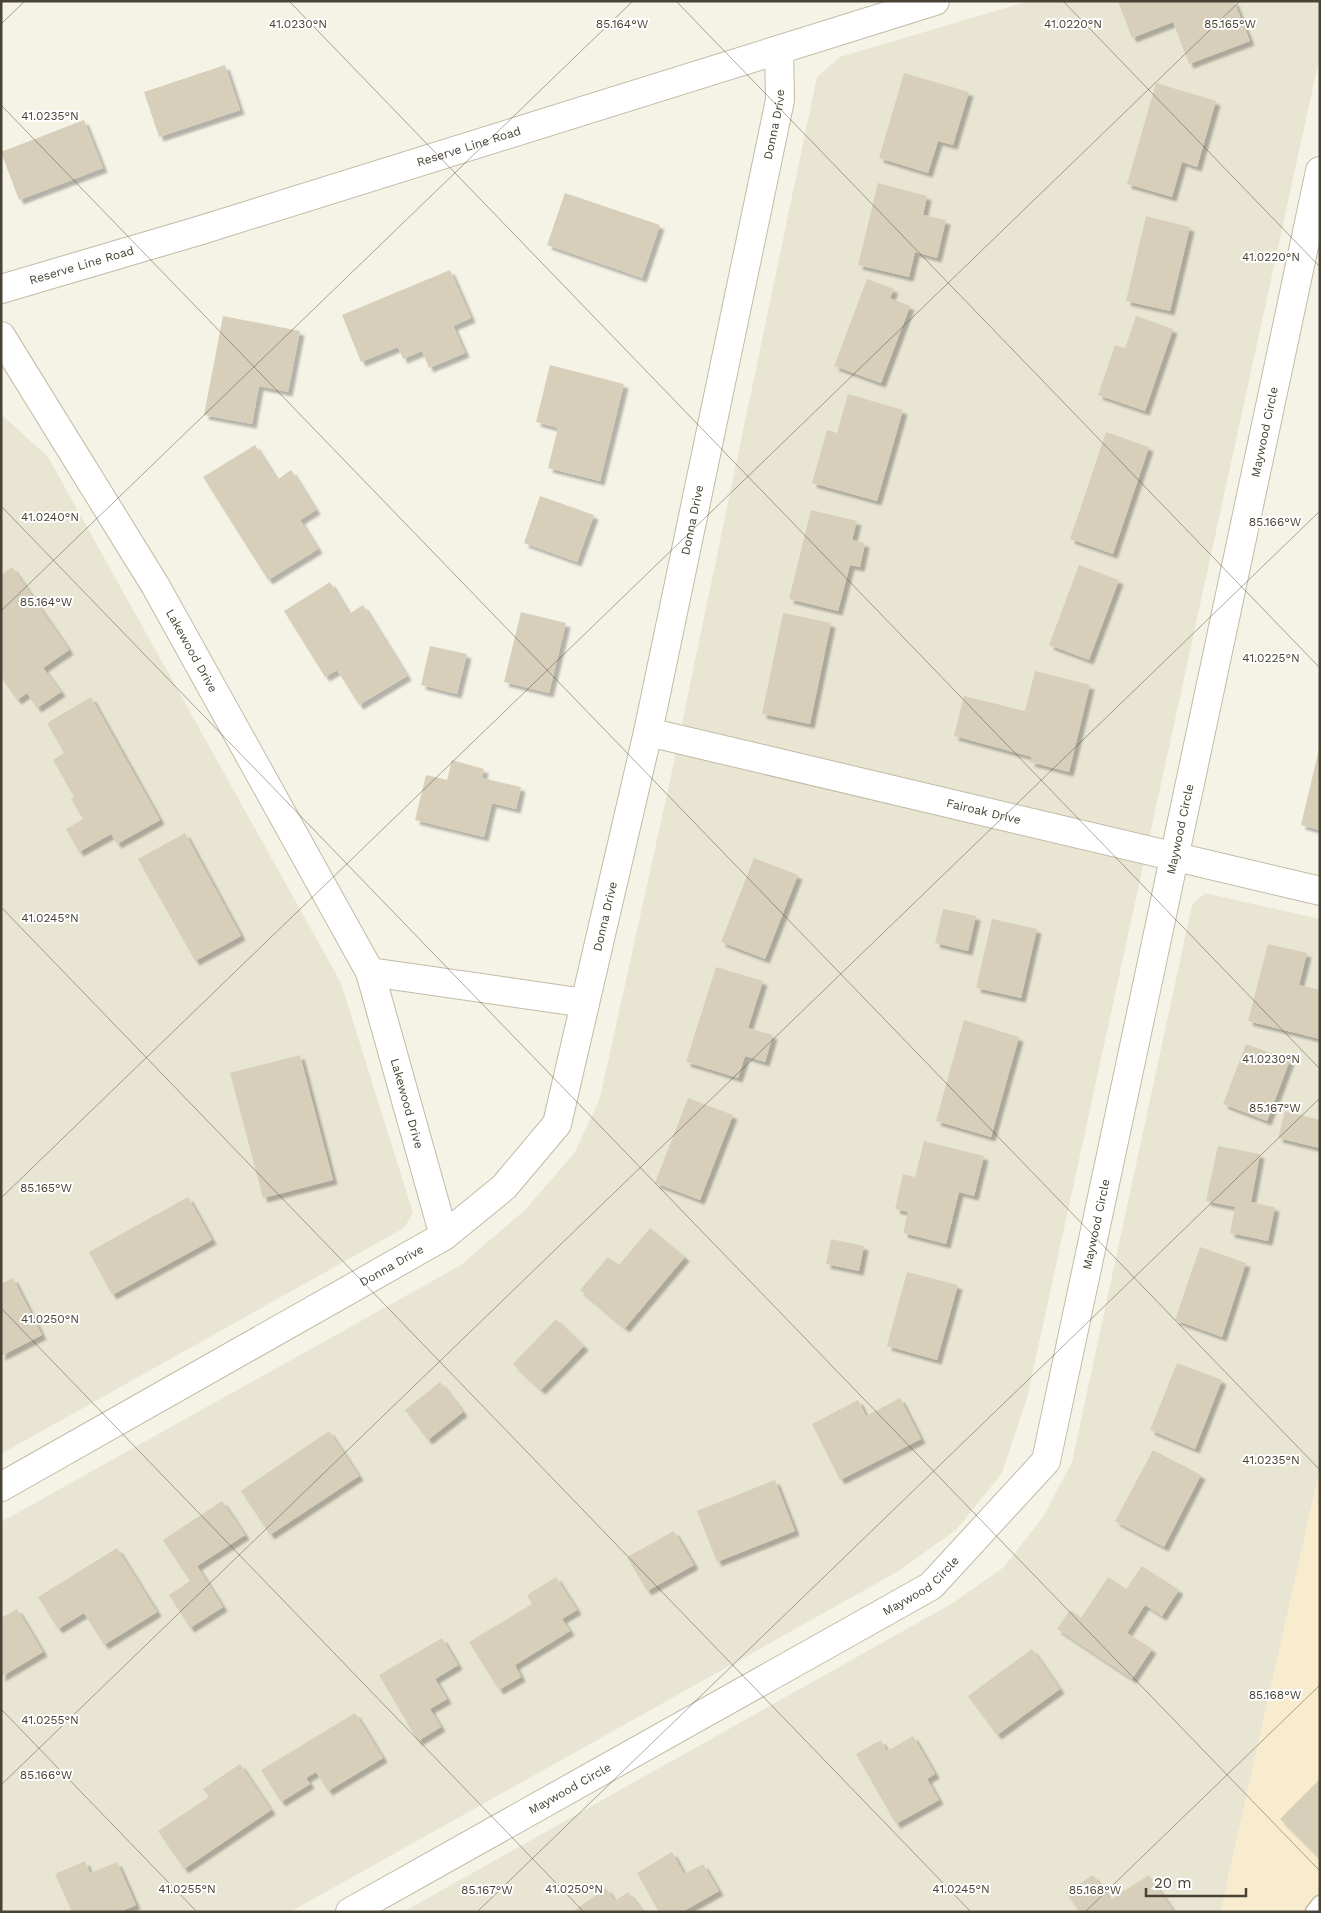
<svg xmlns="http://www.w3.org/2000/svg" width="1321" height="1913" font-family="'Work Sans',sans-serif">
<defs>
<filter id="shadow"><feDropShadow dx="4.5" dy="4.5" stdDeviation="1" flood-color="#0004"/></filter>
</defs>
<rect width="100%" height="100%" fill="#f5f2e6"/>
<path fill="#e9e5d3" d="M1029,1H1320V55L1027,1398L1002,1473L957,1529L897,1572L290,1912H1V1522L461,1265L526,1209L575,1152L600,1098L668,790L817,77L840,57Z
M1,414L48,457L341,983L413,1213L404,1228L1,1454Z
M1205,893L1320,919V1469L1221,1910L1222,1912H403L953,1603L1004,1567L1043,1517L1072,1462L1192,905Z"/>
<path fill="#f9ecce" d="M1320,1469V1912H1222L1221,1910Z"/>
<path fill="#d8cfba" filter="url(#shadow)" d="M1118,1H1234L1250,41L1189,64L1173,22L1132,38Z
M225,65L240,110L159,137L144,92Z
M904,73L969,92L953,145L938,141L928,173L879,158Z
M1156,83L1216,101L1197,167L1182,162L1172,197L1127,184Z
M84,120L103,168L19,200L1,152Z
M878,183L927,196L923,215L946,220L937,258L915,252L909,277L858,265Z
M565,193L660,225L642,278L547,245Z
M1146,216L1190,227L1170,311L1126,301Z
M450,270L471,318L453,326L465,353L429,368L422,351L403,359L398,347L361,362L342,315Z
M867,279L894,289L890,298L910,306L881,383L834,366Z
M223,316L300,331L288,392L259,386L252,424L204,415Z
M1136,316L1173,329L1145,411L1098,395L1115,345L1125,348Z
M550,365L624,384L600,481L548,468L558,428L536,422Z
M848,394L903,410L877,501L812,483L827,430L837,433Z
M1106,432L1149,447L1113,554L1070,539Z
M255,445L277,480L291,470L316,510L300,520L318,549L268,580L203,477Z
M540,496L594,515L577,562L524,543Z
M811,510L857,521L852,540L865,543L860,567L850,565L838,611L789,599Z
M1079,565L1119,580L1089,660L1049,645Z
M12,567L69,650L43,668L61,692L37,708L27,693L17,700L1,677V575Z
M330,582L349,614L363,605L407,676L359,705L337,670L325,677L284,611Z
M521,612L566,623L549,693L504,682Z
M783,613L831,623L810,724L762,714Z
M430,646L467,654L457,694L421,685Z
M1035,671L1090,685L1069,772L1030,762L1032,757L954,736L964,696L1025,711Z
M91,697L160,820L117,844L111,834L79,852L66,829L83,819L71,799L74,797L53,760L64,753L47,723Z
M1319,749H1320V830L1301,825Z
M452,760L484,769L482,778L521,787L516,809L492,803L484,837L415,820L426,775L447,780Z
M185,833L241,936L195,961L138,859Z
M754,858L798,875L765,959L721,942Z
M943,909L976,916L968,951L935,943Z
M992,919L1037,929L1021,998L976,988Z
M1268,944L1307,953L1299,985L1320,990V1039L1248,1021Z
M716,967L763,981L748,1028L773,1035L765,1062L745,1056L738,1078L686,1062Z
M964,1020L1019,1037L991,1137L936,1121Z
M1246,1044L1290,1060L1267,1121L1223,1104Z
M300,1055L333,1180L263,1198L230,1073Z
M688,1098L733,1115L700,1200L655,1183Z
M1285,1111L1320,1120L1319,1148L1278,1138Z
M924,1141L984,1156L974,1196L959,1192L946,1244L903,1233L908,1212L895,1209L903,1174L915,1177Z
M1218,1146L1260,1154L1251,1202L1275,1207L1268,1241L1230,1233L1235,1207L1206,1201Z
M188,1197L212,1240L112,1295L89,1252Z
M650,1228L685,1257L625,1328L580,1290L608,1257L619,1265Z
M831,1239L864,1246L859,1271L826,1264Z
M1200,1247L1246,1263L1222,1337L1175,1320Z
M907,1272L958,1285L937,1360L887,1346Z
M13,1278L42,1335L1,1356V1284Z
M556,1319L584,1346L541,1390L513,1364Z
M1177,1363L1222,1380L1195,1449L1150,1430Z
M440,1382L463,1412L428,1440L405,1410Z
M900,1398L921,1439L840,1480L812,1424L858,1400L866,1416Z
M329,1431L359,1476L270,1535L241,1491Z
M1153,1450L1201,1475L1164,1547L1115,1521Z
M775,1480L795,1531L717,1562L697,1511Z
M222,1501L245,1535L197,1566L223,1607L190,1628L169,1595L190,1581L163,1540Z
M674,1531L694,1565L647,1591L627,1557Z
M117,1548L157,1612L104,1645L84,1613L58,1629L38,1597Z
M1142,1566L1179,1590L1162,1616L1145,1605L1127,1633L1152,1649L1132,1679L1057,1629L1070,1610L1081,1618L1108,1577L1126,1589Z
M556,1577L577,1610L562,1619L570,1631L515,1665L521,1677L499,1690L469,1642L532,1604L527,1595Z
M17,1609L43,1652L1,1677V1618Z
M442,1638L458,1665L435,1679L447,1699L430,1709L441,1727L418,1741L379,1675Z
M1032,1649L1060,1689L997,1735L968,1696Z
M355,1713L383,1758L328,1791L316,1772L306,1778L310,1784L281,1802L261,1770Z
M913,1736L935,1774L927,1779L939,1800L896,1824L856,1754L881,1740L887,1751Z
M240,1764L271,1810L184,1869L158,1831L209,1797L203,1789Z
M1320,1779V1856L1318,1857L1280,1819Z
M672,1852L684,1874L703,1864L719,1891L682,1912H659L637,1873Z
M85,1861L90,1873L117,1862L136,1905L120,1912H72L55,1874Z
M1093,1875L1110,1900L1149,1875L1174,1912H1079L1066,1892Z
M606,1888L615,1901L628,1892L643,1912H572Z"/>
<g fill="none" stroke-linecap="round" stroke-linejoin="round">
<defs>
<path id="lane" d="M1314,1912L1320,1904"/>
<g id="street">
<path id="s1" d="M1,289L198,231L935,1"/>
<path id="s2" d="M1,336L155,585L370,972L444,1236"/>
<path id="s3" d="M648,732L1320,891"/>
<path d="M370,972L585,1003"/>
<path id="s4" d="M1,1487L444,1236L504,1187L557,1124L648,732L780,100L779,51"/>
<path id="s5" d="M350,1912L931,1586L1046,1461L1320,171"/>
</g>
</defs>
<use href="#lane" stroke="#c1bba7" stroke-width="19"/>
<use href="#street" stroke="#c1bba7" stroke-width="30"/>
<use href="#lane" stroke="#fff" stroke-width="16"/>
<use href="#street" stroke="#fff" stroke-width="28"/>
</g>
<path fill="none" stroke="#484334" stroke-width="1" stroke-opacity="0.45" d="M289,1L1320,1069M676,1L1320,668M1063,1L1320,267M1,24L25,1M1,105L1320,1470M1,506L1320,1871M1,611L633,1M1,907L971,1912M1,1198L1240,1M1,1308L584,1912M1,1709L197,1912M1,1785L1320,511M477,1912L1320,1098M1085,1912L1320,1685"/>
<g text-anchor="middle" stroke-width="4" stroke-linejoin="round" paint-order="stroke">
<g font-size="12" fill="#484334" stroke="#fff">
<text dy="4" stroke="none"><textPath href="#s4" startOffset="1692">Donna Drive</textPath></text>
<text dy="4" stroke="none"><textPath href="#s1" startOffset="489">Reserve Line Road</textPath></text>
<text dy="4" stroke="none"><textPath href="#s1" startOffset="84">Reserve Line Road</textPath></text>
<text dy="4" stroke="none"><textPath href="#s5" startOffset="1888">Maywood Circle</textPath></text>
<text dy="4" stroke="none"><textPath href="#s4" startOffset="1288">Donna Drive</textPath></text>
<text dy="4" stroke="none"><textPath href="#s2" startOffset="368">Lakewood Drive</textPath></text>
<text dy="4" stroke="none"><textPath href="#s3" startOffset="345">Fairoak Drive</textPath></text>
<text dy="4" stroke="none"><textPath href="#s5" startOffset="1482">Maywood Circle</textPath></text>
<text dy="4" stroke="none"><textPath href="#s4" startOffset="882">Donna Drive</textPath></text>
<text dy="4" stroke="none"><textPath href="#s2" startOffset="872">Lakewood Drive</textPath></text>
<text dy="4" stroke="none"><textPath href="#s5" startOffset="1078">Maywood Circle</textPath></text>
<text dy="4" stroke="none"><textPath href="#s4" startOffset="449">Donna Drive</textPath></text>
<text dy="4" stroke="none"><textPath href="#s5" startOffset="658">Maywood Circle</textPath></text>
<text dy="4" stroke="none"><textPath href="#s5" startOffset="252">Maywood Circle</textPath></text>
</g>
</g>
<g font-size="12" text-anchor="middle" fill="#484334" stroke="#fff" stroke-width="4" stroke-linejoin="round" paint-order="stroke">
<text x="622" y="28">85.164°W</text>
<text x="1230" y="28">85.165°W</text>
<text x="298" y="28">41.0230°N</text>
<text x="1073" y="28">41.0220°N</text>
<text x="50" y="120">41.0235°N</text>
<text x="1271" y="261">41.0220°N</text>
<text x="50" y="521">41.0240°N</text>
<text x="1275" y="526">85.166°W</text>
<text x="46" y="606">85.164°W</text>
<text x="1271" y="662">41.0225°N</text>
<text x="50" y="922">41.0245°N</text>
<text x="1271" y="1063">41.0230°N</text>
<text x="1275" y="1112">85.167°W</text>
<text x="46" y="1192">85.165°W</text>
<text x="50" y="1323">41.0250°N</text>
<text x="1271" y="1464">41.0235°N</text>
<text x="1275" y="1699">85.168°W</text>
<text x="50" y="1724">41.0255°N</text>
<text x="46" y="1779">85.166°W</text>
<text x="187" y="1893">41.0255°N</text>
<text x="574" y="1893">41.0250°N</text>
<text x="961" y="1893">41.0245°N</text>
<text x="487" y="1894">85.167°W</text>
<text x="1095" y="1894">85.168°W</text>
</g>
<rect width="1321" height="1913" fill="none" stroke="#484334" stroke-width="5"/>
<path d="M1146 1888v8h100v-8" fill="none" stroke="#484334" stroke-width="2.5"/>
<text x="1154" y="1888" font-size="15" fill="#484334" stroke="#ffffff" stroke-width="4" paint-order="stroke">20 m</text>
</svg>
